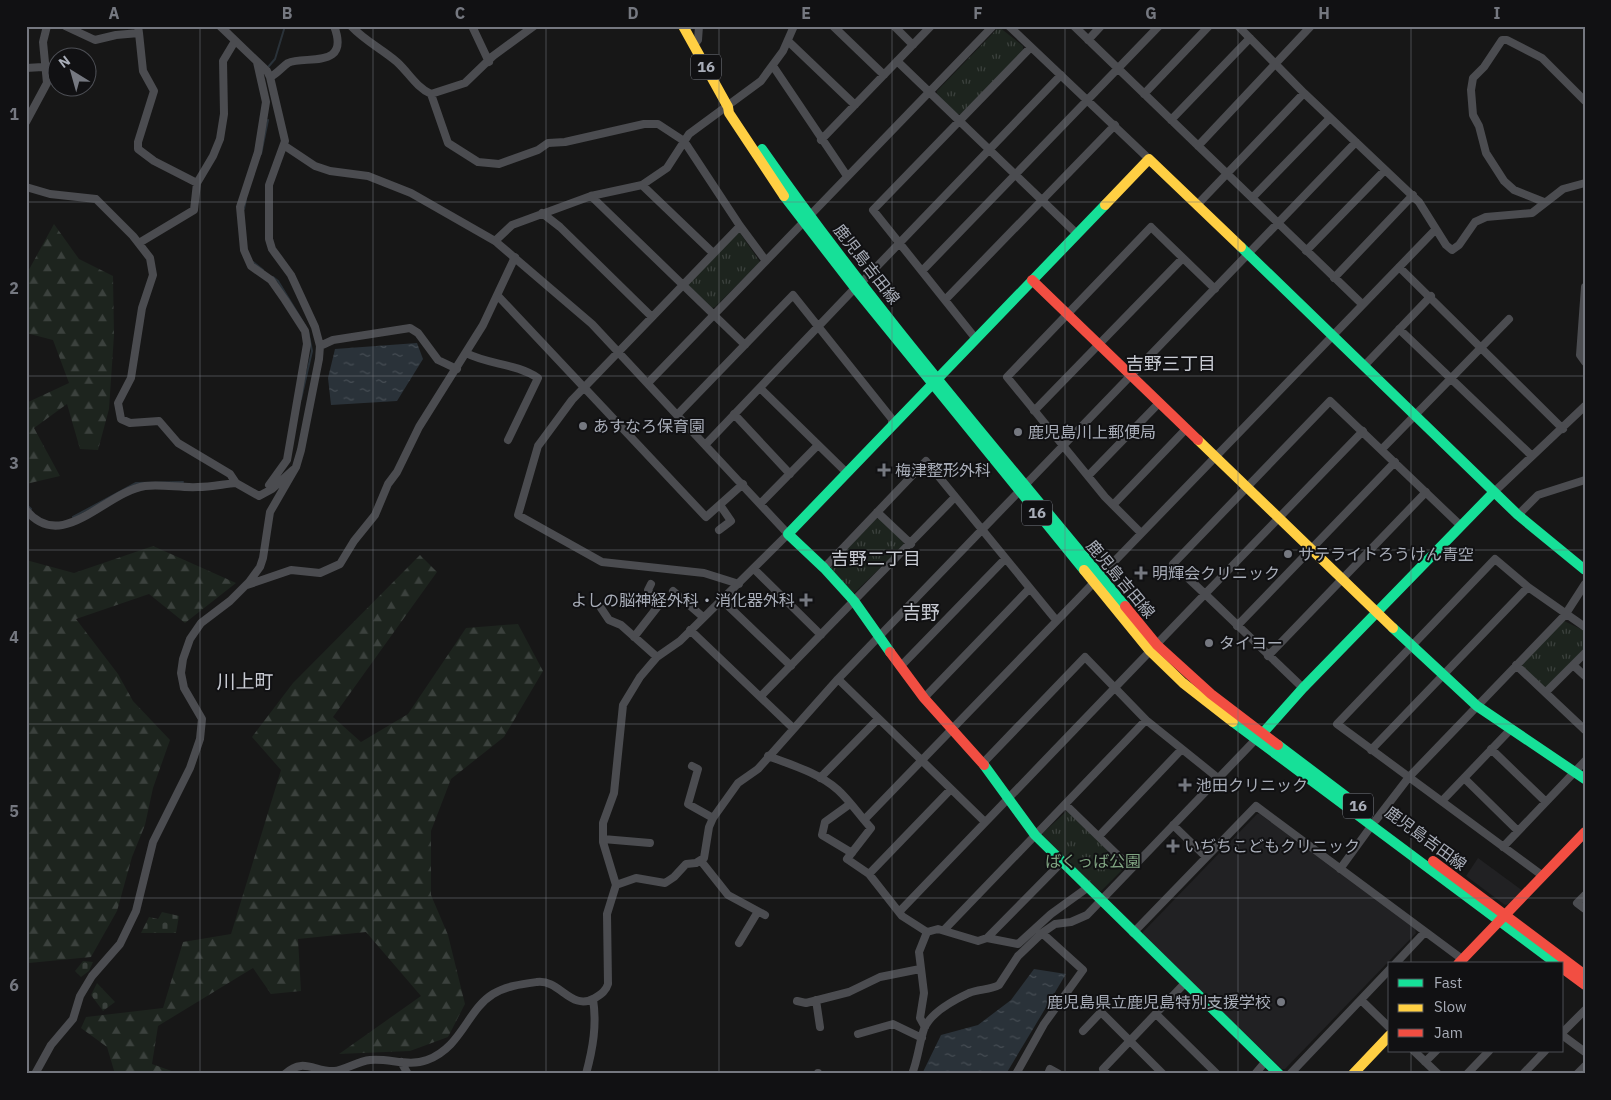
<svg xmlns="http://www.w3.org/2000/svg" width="1611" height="1100" font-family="'IBM Plex Sans','Noto Sans JP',sans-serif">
<defs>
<pattern id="forest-firs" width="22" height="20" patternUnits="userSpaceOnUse" patternTransform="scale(1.25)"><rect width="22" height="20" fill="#1d241e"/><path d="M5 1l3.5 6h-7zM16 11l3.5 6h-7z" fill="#3b413d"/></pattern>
<pattern id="cemetery-stones" width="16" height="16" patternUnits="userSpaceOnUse" patternTransform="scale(1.25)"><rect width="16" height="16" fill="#1d241e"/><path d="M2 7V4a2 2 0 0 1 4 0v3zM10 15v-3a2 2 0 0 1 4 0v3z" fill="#3b413d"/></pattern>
<pattern id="park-tufts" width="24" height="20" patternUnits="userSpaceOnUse" patternTransform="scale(1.25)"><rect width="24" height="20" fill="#1d241e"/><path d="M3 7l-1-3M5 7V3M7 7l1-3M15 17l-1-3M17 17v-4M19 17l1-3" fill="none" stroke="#3b413d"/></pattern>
<pattern id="water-ripples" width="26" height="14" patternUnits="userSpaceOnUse" patternTransform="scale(1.25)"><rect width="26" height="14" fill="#2a3239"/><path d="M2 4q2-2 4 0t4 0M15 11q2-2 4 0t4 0" fill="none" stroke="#464d54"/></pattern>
</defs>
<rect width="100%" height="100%" fill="#171717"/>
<path fill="#212123" d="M1257,814H1260L1415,929L1416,933L1285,1069H1282L1143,936V932Z
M1478,858L1523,891L1510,904L1505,905L1466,876Z"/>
<path fill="url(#forest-firs)" d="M54,224L79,259L113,276L114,335L109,409L98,450L80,449L67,404L34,428L60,476L26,484V403L69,383L53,340L26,333V275Z
M153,546L236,583L185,623L149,594L76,619L118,674L133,701L170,740L153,788L145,825L132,857L117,911L91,957L29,963L26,958V560L74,573Z
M420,555L437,572L333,717L361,742L408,714L466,628L518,624L543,671L504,737L451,779L431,831V895L448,935L465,1004L448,1037L410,1051L339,1054L421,996L366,932L298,939L301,991L271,994L253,968L158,1026L152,1064L180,1074H115L107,1047L81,1028L86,1017L163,1008L183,942L231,934L281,770L252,737L293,683Z"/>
<path fill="url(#cemetery-stones)" d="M162,912L179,916L176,933H141L149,917L158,919Z
M83,961L93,962L89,971L81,977L75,971Z
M97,983L115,1002L103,1011L91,995Z"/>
<path fill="url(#park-tufts)" d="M999,27L1023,46V50L961,114H957L937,94V91Z
M738,233H740L760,262L715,307L712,308L689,287V283Z
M880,518L903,541L904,545L853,594L831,568L832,565L876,519Z
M1564,621L1585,631V648L1547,687H1544L1522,666L1523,663Z
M1067,811L1123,865V869L1101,891H1097L1043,837V833Z"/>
<path fill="url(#water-ripples)" d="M417,343L423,359L397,401L331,405L328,378L335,349Z
M1034,969L1066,974L1006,1074H922L941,1035L978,1025L1011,1000Z"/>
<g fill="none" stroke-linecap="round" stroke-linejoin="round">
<path stroke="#2a3239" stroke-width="2" d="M269,66L275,59L285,26
M261,154L268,120
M244,209L246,199
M253,262L263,270
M273,277L278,281L306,327
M301,399L312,351L308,331
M26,504L31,509
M73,517L136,483L183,482"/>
<path stroke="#4b4c50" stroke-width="8" d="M65,26L95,40L116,35L139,33L138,26
M351,26C365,41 382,49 397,62C409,73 416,87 431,94L465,83L493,56L534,26
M472,26L489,62
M833,26L884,75
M894,26L913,45
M1009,26L1149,159
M1074,26L1362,304
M1238,26L1304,93L1419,202L1446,245L1452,250L1459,245L1475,222L1486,217L1532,213L1563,189L1585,183
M139,33L143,71L154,91L138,142V149L154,161L197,183
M1088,40L1101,26
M788,41L855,105
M694,45L698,40L699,26
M897,61L1077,234
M257,62L266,102L258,152L240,207L244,250L251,266L271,280L285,300L305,331L307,344L287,460L269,485
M773,66L847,176
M26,68L43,67
M270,77C277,74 283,66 288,63C305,55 351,70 334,26
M431,94L448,143L478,162L499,164L538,150L548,143L565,142L644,124H658L684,141L740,226L766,261
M1144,94L1209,26
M1171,120L1250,38
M26,122L47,83L43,42L47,26
M821,140L931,26
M285,146L315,166L330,171L368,176L411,193L495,241L592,324L788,534L680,641L657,657L640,677L623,705L614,793L603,823V842L616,885L607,914L608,984C606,991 601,994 595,998C571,1012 560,979 537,982C522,984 506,986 493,994C467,1010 462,1047 427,1060C409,1067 389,1058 370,1060C358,1061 343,1071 334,1071C315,1072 303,1057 285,1074
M1198,146L1311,26
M642,185L713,253
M26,187L50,194L96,199L133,236L150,258L153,275L142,308L131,378L118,403L121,419L130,423L159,421L178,443L230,474L236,483L259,496L272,489L293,470
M591,196L745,345
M1252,198L1330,118
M1544,202L1514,190L1504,181L1486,153L1479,126L1473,115L1471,90L1473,78L1484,67L1502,40H1507L1542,58L1585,101
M1197,205L1304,93
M542,213L560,227L652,317
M495,241L512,225L591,196L642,185L667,168L689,134L761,81L783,51L794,26
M139,243L194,210L197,183L213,156L220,139L224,114L223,61L235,41
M1306,251L1385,170
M1399,267L1563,429
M922,271L1159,26
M1334,278L1413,195
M862,282L1061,75
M1585,287L1580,355L1585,362
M498,296L706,517L743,484
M945,300L1115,125
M1399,329L1532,456
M976,339L873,210L1031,47
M320,346L333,340L410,328L418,333L438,360L457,369
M466,353C489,365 516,363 538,378L508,440
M1364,366L1431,296
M648,383L993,26
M760,388L847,473
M1034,411L1183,258
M734,414L790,474
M677,415L793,295L892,419V426
M1363,431L1205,594L1173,564L1330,401L1461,526
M706,444L855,288
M1382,449L1509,319
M1088,476L1159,403
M1494,492L1585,406
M760,504L818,445
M1113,505L1186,429
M26,510C62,554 105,492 145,486C162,484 181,488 198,487C211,487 224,484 236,483
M877,512L911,544
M1518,515L1538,495L1585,480
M719,530L731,521L720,505
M1141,533L1105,497L1007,377L1151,227L1215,289
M824,568L926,461L1056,620
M754,569L821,635
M739,584L704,573L602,562L518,515L538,446L572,400L740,226
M247,585L291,570L320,573L340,564L354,541L375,515L388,484L397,472L419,427L483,325L515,257
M673,591L703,617
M722,600L791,666
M601,608L609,620L621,625L657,657
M1237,626L1395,462
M690,630L793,728
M634,637L659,605L648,590L651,584
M1268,656L1426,492
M1516,665L1585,730
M1573,665L1585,676
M900,667L1005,559
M838,679L985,822
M1546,692L1585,653
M761,696L955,497
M924,698L1029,589
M1491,749L1546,802
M1371,750L1528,587
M768,756C792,765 819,773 838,790C850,801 860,816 871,828L847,859L869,874L902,916L927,932L938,929L978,941L987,938L1018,944L1051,914L1087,888
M983,763L1085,657L1146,720L1218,778
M692,766L698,769L688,804L713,818
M820,778L878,719
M1464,778L1518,831
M1442,801L1510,730
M850,804L825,822L822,835L852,853
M1066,805L1131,868
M864,820L1436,229
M1376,820L1409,777L1565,615L1585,584
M1173,825L1206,857
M1099,836L1181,750
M603,839L650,843
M1503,847L1585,761
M701,861L728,895L765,915
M1340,869L1372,825
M869,874L951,789
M1543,876L1337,724L1495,559L1528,587L1585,627
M616,885L636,878L665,883L674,877L686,864L696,863L704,858L709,827L713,818L738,783L758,769L838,679L1356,142
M1585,895L1577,903L1585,909
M899,912L1205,594L1303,688
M944,930L1146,720
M1133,933L1256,806L1462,959
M987,938L1061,863
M739,943L757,913
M1395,964L1425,932
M816,1000L820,1027
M1361,1000L1390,1028
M797,1001L806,1003L849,992L880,977L920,969
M1156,1014L1217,1074
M925,1027L920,1018L924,993L919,952L927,932
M1083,1031L1101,1012L1163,1074
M1562,1033L1585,1010
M858,1034L893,1024L922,1038
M1562,1035L1585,1052
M1414,1051L1438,1074
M401,1062L408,1074
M1425,1062L1436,1051
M35,1074L51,1045L73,1019L80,996L92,976L120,944L136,911L153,842L190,768L200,739L202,719L184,688L181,673L183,659L190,639L201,623L230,601L249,582L260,567L263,558L270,512L296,467L301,450L319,359L320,346L315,327L291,275L272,249L269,239V185L285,141L270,77L267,71L220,26
M586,1074C593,1048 597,1025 593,999
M818,1074V1073
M912,1074C918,1059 919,1044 924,1029C930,1013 954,1000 969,993C979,989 990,990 999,985L1018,956L1042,933L1055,924L1071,922L1087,915L1258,737
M1016,1074L1044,1024L1083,970L1042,933
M1048,1074L1050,1069L1059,1074
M1107,1074L1103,1069L1185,983
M1255,1074L1266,1061
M1290,1074L1390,969
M1467,1074L1489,1051
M1523,1074L1545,1051
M1577,1074L1585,1066"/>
<path stroke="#16e098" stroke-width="10" d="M762,149C873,308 1002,456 1125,606
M784,196L855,288L1084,570
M1241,247L1518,515L1585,570
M1393,628L1477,706L1585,779
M890,652L854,601L824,568L788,534L1105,205
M1233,722L1557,964
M1262,734L1303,688L1494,492
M1278,745L1368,813
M984,765L1035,835L1279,1074"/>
<path stroke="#ffcf43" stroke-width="10" d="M683,26L728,107L729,113L784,196
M1105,205L1149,159L1241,247
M1198,440L1393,628
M1084,570L1150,651L1183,683L1233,722
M1353,1074L1390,1035"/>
<path stroke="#f24e42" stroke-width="10" d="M1032,280L1198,440
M1125,606L1157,645L1211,694L1278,745
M890,652L924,698L984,765
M1433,861L1585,975
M1458,964L1585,832
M1562,968L1585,985"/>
</g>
<path fill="none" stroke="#757880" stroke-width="1" stroke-opacity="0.55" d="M200,26V1074M373,26V1074M546,26V1074M719,26V1074M892,26V1074M1065,26V1074M1238,26V1074M1411,26V964M26,202H1585M26,376H1585M26,550H1585M26,724H1585M26,898H1585M1411,1051V1074"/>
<g fill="#757880" stroke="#111113" stroke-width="2">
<circle cx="583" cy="426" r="5"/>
<circle cx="1018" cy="432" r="5"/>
<path d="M881.5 462.5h5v5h5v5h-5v5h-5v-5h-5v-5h5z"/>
<circle cx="1288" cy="554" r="5"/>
<path d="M1138.5 565.5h5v5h5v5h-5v5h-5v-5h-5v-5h5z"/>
<path d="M803.5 592.5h5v5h5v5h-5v5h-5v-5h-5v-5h5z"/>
<circle cx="1209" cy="643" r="5"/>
<path d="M1182.5 777.5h5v5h5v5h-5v5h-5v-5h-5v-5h5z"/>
<path d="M1170.5 838.5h5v5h5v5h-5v5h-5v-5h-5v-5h5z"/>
<circle cx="1281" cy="1002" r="5"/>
</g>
<g text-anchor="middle" stroke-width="4" stroke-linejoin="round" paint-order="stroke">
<g fill="#111113" stroke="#7b7e86" stroke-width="1">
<rect x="691" y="54.5" width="30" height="25" rx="4"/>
<rect x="1022" y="500.5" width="30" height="25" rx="4"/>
<rect x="1343" y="793.5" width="30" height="25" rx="4"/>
</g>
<g font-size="15" font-weight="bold" fill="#a8adb8">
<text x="706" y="72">16</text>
<text x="1037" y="518">16</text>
<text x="1358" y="811">16</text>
</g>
<g font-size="16" fill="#a8adb8" stroke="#111113">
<text transform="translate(867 264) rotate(52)" y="6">鹿児島吉田線</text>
<text transform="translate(1121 579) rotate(50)" y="6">鹿児島吉田線</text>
<text transform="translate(1426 838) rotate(36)" y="6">鹿児島吉田線</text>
</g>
<g font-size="16" fill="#a8adb8" stroke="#111113" text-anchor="start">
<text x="593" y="432">あすなろ保育園</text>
<text x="1028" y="438">鹿児島川上郵便局</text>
<text x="895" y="476">梅津整形外科</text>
<text x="1298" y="560">サテライトろうけん青空</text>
<text x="1152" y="579">明輝会クリニック</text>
<text x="795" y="606" text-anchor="end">よしの脳神経外科・消化器外科</text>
<text x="1219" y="649">タイヨー</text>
<text x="1196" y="791">池田クリニック</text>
<text x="1184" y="852">いぢちこどもクリニック</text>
<text x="1271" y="1008" text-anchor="end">鹿児島県立鹿児島特別支援学校</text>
</g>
<g font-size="16" fill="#7fa381" stroke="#111113">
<text x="1093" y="867">ばくっば公園</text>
</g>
<g font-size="18" fill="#c9ccd4" stroke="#111113">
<text x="1171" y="370">吉野三丁目</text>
<text x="876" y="565">吉野二丁目</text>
</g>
<g font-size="19" fill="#c9ccd4" stroke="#111113">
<text x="921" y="619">吉野</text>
<text x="245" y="688">川上町</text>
</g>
</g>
<rect width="1611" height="1100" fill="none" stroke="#111113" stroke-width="55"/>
<rect x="1388" y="962" width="175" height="90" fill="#111113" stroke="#4d4f55"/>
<rect x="1398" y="979" width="25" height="8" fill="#16e098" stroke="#4d4f55"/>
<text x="1434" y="988" font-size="15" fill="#a8adb8">Fast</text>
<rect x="1398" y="1004" width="25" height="8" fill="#ffcf43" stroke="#4d4f55"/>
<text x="1434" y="1012" font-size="15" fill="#a8adb8">Slow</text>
<rect x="1398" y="1029" width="25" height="8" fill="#f24e42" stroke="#4d4f55"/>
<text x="1434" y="1038" font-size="15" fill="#a8adb8">Jam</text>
<g transform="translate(72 72) rotate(323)"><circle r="24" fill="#111113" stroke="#4d4f55"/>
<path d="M0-4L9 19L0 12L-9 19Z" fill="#757880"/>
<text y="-8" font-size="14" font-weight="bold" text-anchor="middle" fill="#a8adb8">N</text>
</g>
<rect x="28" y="28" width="1556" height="1044" fill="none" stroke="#757880" stroke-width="2"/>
<g font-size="16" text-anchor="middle" font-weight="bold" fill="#757880">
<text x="114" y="19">A</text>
<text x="287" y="19">B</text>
<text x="460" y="19">C</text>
<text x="633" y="19">D</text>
<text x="806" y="19">E</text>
<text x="978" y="19">F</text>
<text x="1151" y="19">G</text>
<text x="1324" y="19">H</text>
<text x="1497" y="19">I</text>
<text x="14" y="120">1</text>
<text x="14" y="294">2</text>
<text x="14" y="469">3</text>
<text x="14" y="643">4</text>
<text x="14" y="817">5</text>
<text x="14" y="991">6</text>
</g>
</svg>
